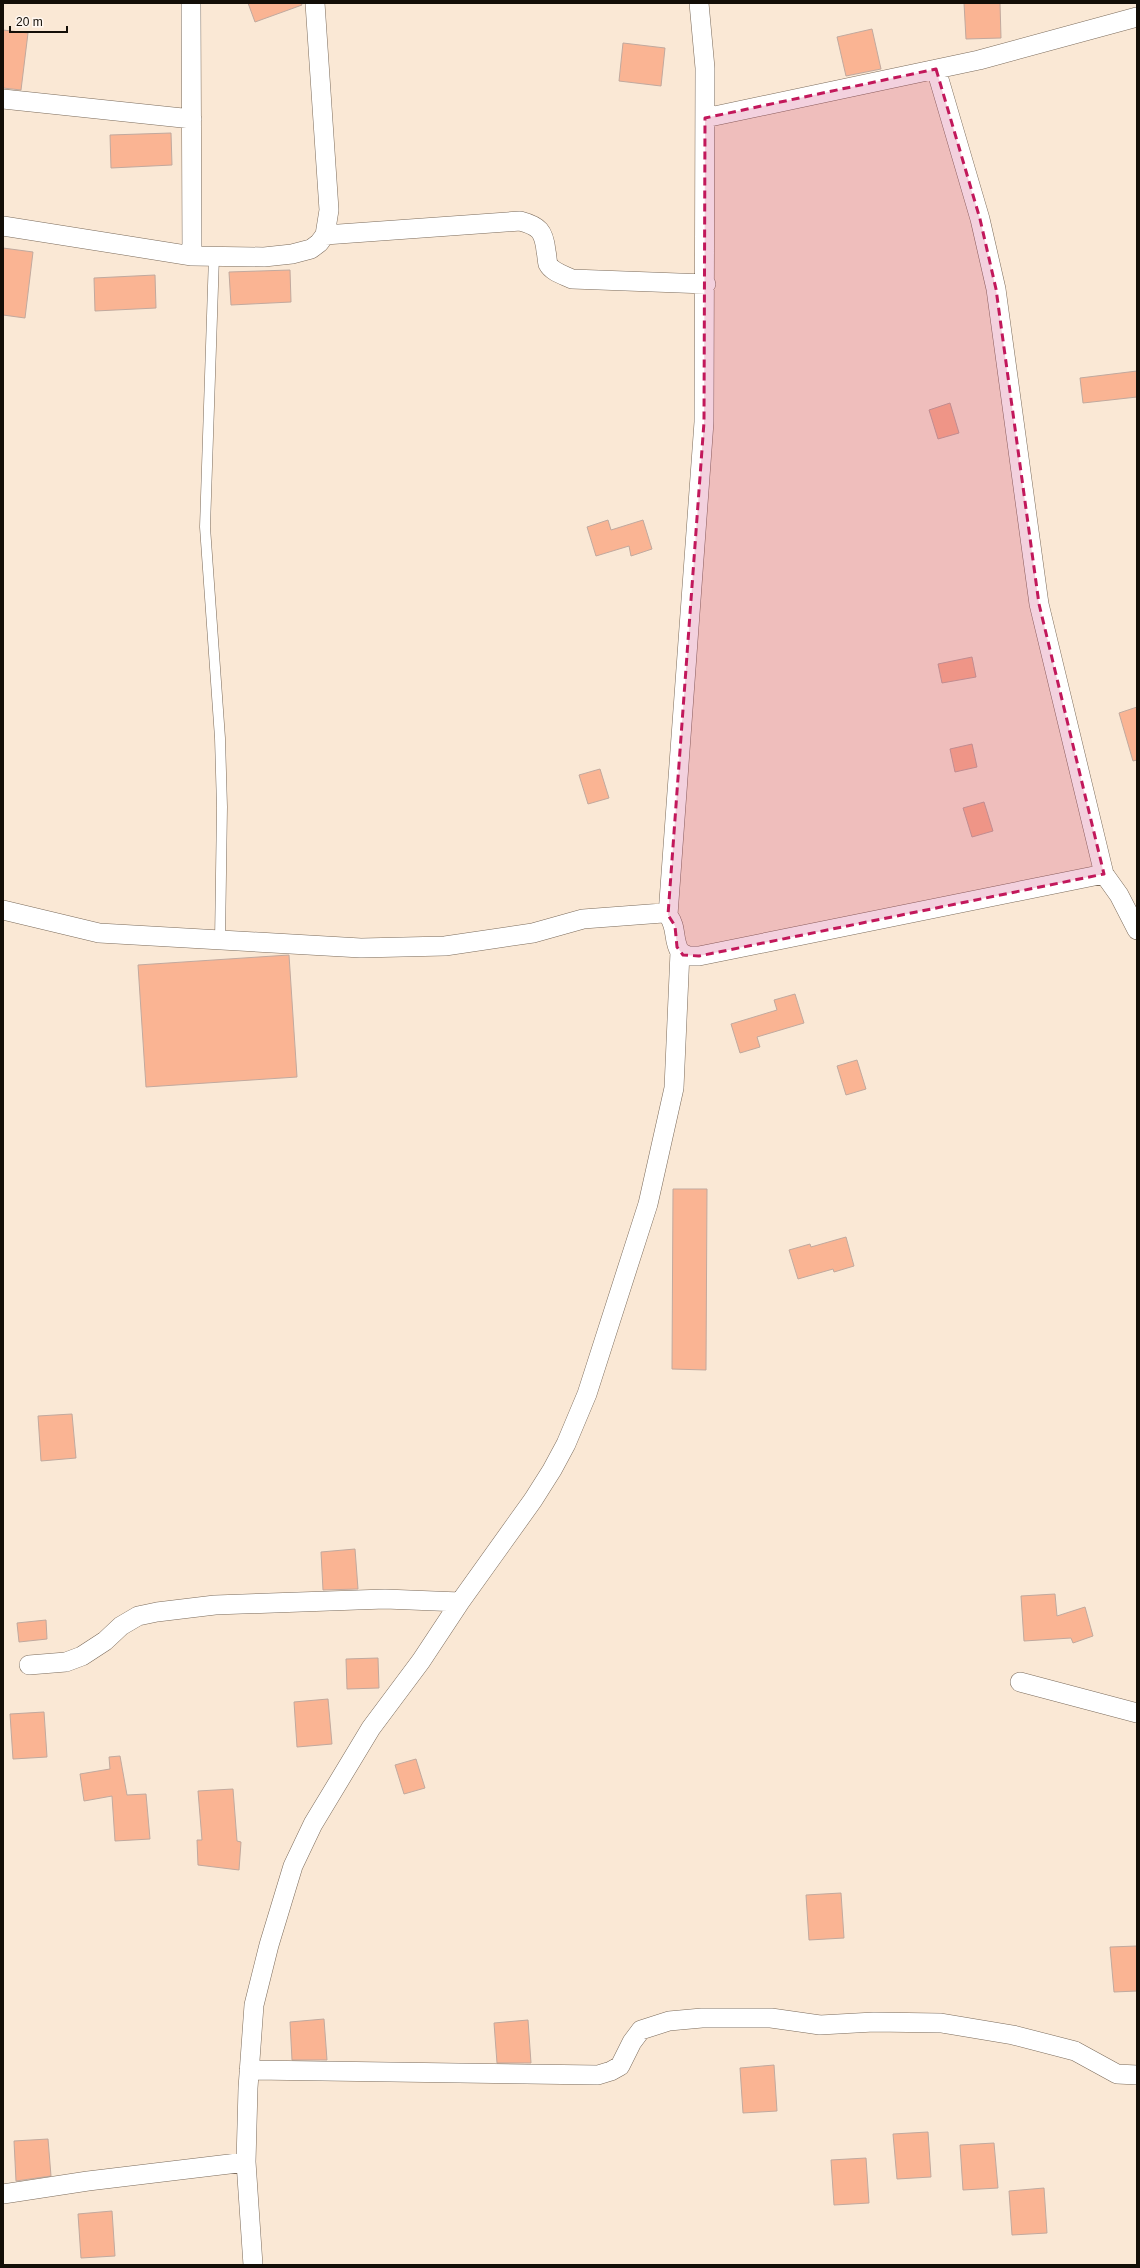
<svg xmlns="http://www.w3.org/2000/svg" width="1140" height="2268" font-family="Arial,sans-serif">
<rect width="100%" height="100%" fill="#fae8d5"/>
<path fill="#fab493" stroke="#c1a99e" d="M248,3H301L302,5L255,22Z
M964,3H1000L1001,38L966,39Z
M872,29L881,69L846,76L837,37Z
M3,30L28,33L21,90L3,88Z
M623,43L665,48L661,86L619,81Z
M171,133L172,165L111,168L110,135Z
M3,248L33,252L25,318L3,315Z
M290,270L291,302L231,305L229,272Z
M155,275L156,308L95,311L94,278Z
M1137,371V397L1083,403L1080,378Z
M950,403L959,433L938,439L929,410Z
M608,520L611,530L643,520L652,549L631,556L629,546L596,556L587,527Z
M972,657L976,677L942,683L938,664Z
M1137,707V760L1133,761L1119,713Z
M972,744L977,767L955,772L950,749Z
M600,769L609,798L588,804L579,775Z
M984,802L993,831L972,837L963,808Z
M289,955L297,1077L146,1087L138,965Z
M795,994L804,1023L757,1037L760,1047L740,1053L731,1024L777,1010L774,1000Z
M857,1060L866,1089L846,1095L837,1066Z
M673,1189H707L706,1370L672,1369Z
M846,1237L854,1266L834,1272L833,1269L798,1279L789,1250L810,1244L811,1247Z
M72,1414L76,1458L41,1461L38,1416Z
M355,1549L358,1589L323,1590L321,1552Z
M1055,1594L1057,1616L1085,1607L1093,1636L1073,1643L1071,1638L1024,1641L1021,1596Z
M46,1620L47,1639L19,1642L17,1623Z
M378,1658L379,1688L347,1689L346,1659Z
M328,1699L332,1744L297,1747L294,1702Z
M44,1712L47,1757L13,1759L10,1714Z
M120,1756L127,1795L146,1794L150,1839L115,1841L112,1796L84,1801L80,1774L110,1769L109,1757Z
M416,1759L425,1788L404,1794L395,1765Z
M233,1789L237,1841L241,1842L239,1870L198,1865L197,1840H202L198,1791Z
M841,1893L844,1938L809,1940L806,1895Z
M1137,1946V1991L1114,1992L1110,1947Z
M324,2019L327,2060H292L290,2022Z
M528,2020L531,2063H497L494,2023Z
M774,2065L777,2111L743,2113L740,2068Z
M928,2132L931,2177L897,2179L893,2134Z
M48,2139L51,2176L16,2181L14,2141Z
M994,2143L998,2188L963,2190L960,2145Z
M866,2158L869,2203L834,2205L831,2160Z
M1044,2188L1047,2233L1012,2235L1009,2191Z
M112,2211L115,2256L81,2258L78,2214Z"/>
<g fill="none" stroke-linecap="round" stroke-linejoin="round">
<defs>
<path id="lane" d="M214,256L205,527L220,738L222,807L220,940"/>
<path id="street" d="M191,3L192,256
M936,69L980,219L996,289L1039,604L1104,874
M3,99L192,119
M705,118L979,60L1137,17
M3,226L192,256L264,257L292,254L311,249L319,243L325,235L329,210L315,3
M325,235L520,221C539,226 544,231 546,251C547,255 547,261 548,264C552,272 564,275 572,279L706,284
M3,910L99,933L361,948L445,946L533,933L583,919L663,913L668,915C678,929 672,938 680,952L688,956H699L1104,874L1119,895L1137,930
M668,915L704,422L705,68L699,3
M29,1665L66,1662L82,1656L105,1641L121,1626L138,1616L157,1612L215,1605L385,1599L460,1602L533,1500L552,1470L566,1444L587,1394L648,1204L674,1088L680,952
M1020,1682L1137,1713
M249,2070L598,2075L611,2071L620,2066L632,2042L641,2030L669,2021L702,2018H771L820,2025L874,2022L941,2023L1013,2035L1075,2051L1117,2074L1137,2075
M3,2194L88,2181L246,2162
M253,2265L246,2162L248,2088L254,2005L269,1945L293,1866L313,1824L371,1728L421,1661L460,1602"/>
</defs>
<use href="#lane" stroke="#7b6b5b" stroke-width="11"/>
<use href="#street" stroke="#7b6b5b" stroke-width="20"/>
<use href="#lane" stroke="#fff" stroke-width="10"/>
<use href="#street" stroke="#fff" stroke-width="19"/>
</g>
<path fill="#c2185b" fill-opacity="0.2" stroke="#c2185b" stroke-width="3" stroke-dasharray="8 5" stroke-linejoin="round" d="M936,69L980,219L996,289L1039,604L1104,874L699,956L683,955L677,947L675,926L668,915L704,422L705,118Z"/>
<rect width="1140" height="2268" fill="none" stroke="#130e07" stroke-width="8"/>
<path d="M10 26v6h57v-6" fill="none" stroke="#130e07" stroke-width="2"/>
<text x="16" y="26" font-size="12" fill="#130e07" stroke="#fff7f0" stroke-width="3" paint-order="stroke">20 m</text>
</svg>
